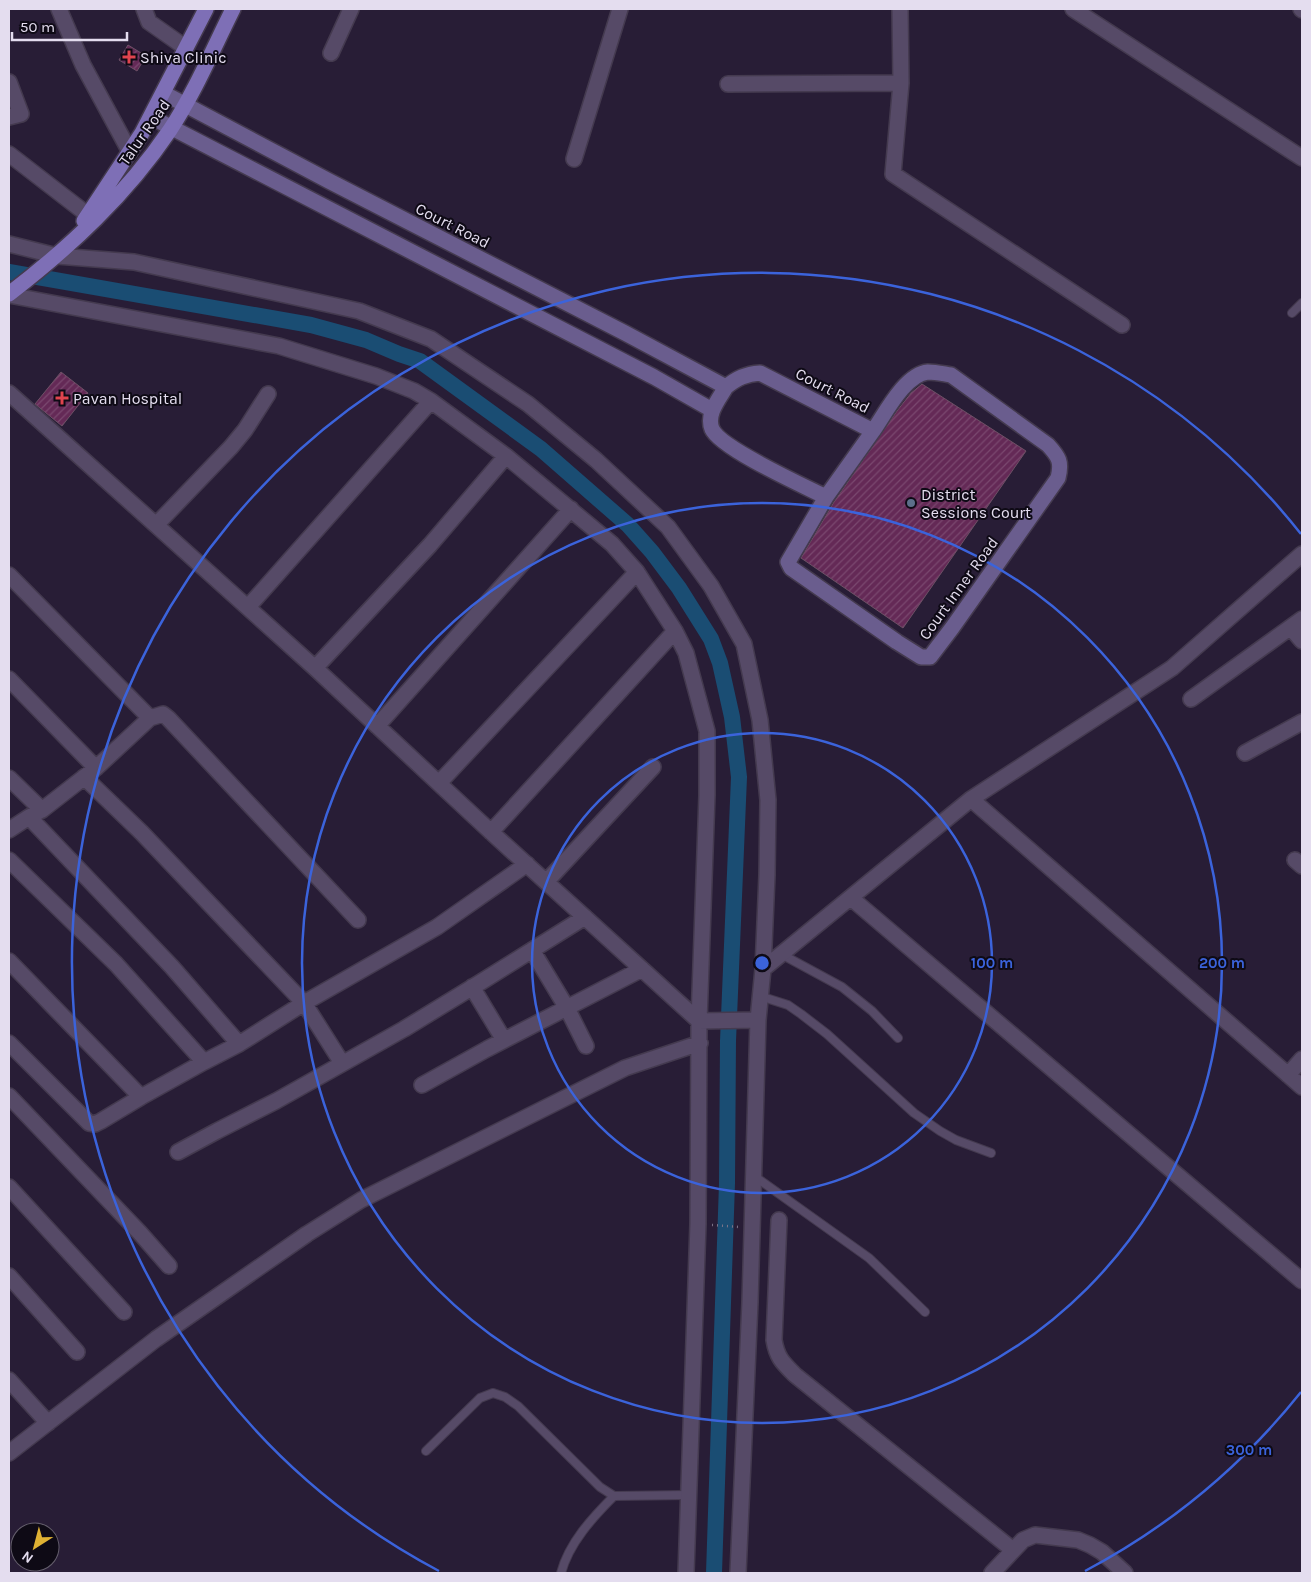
<svg xmlns="http://www.w3.org/2000/svg" width="1311" height="1582" font-family="Karla,sans-serif">
<defs>
<pattern id="building-hatch" width="6" height="6" patternUnits="userSpaceOnUse" patternTransform="scale(1.25)"><rect width="6" height="6" fill="#642956"/><path d="M-1 1l2-2M0 6l6-6M5 7l2-2" fill="none" stroke="#7a486f"/></pattern>
</defs>
<rect width="100%" height="100%" fill="#281d36"/>
<g fill="none" stroke-linecap="round" stroke-linejoin="round">
<path stroke="#1a4d73" stroke-width="16" d="M9,272L311,325L366,340L399,354L420,361L541,449L628,525L652,552L679,588L711,639L720,663L732,717L739,777L728,1041L727,1183L714,1573"/>
</g>
<path fill="url(#building-hatch)" stroke="#6d5065" d="M128,45L146,56L137,71L119,60Z
M61,372L88,393L62,426L35,404Z
M922,384L1026,451L903,628L801,558L834,502L897,411L911,393Z"/>
<g fill="none" stroke-linecap="round" stroke-linejoin="round">
<defs>
<path id="lane" d="M1292,313L1302,303
M781,954L842,987L872,1011L898,1038
M760,996L788,1005L801,1014L827,1034L914,1113L940,1131L956,1140L991,1153
M754,1176L869,1258L925,1312
M426,1451L480,1398L493,1393L505,1397L518,1406L600,1487L614,1496L688,1495
M561,1573C569,1543 592,1518 614,1496"/>
<path id="street" d="M59,9L83,65L130,152
M144,9L149,22L186,48
M900,9L901,83L893,174L1122,325
M1073,9L1302,158
M1301,9L1302,10
M331,53L351,9
M9,82L21,114L9,117
M728,84L901,83
M9,154L88,215
M574,159L620,9
M9,244L57,256L134,262L359,311L431,339L528,404L596,460L668,527L711,586L744,644L760,720L768,800L767,875L763,969L758,1020L750,1302L738,1573
M9,295L279,346L376,376L414,391L431,401L506,456L612,544L637,572L675,631L686,653L707,731V795L699,1021L698,1224L686,1573
M9,393L315,668L491,832L699,1021L758,1020
M156,525L231,447L245,430L268,394
M9,575L150,718L96,768L42,810
M248,607L431,401
M1291,628L1302,641
M315,668L430,545L506,456
M9,679L96,768
M1191,699L1302,619
M150,718L163,714L168,718L358,920
M377,726L571,509
M1245,753L1302,722
M84,777L142,833L304,1003L239,1044
M9,778L42,810L29,817L172,967L239,1044L204,1062
M439,783L637,572
M971,799L1302,1087
M9,830L29,817
M491,832L675,631
M9,860L116,964L204,1062L141,1097L9,961
M1295,860L1302,866
M546,882L653,767
M851,898L1302,1281
M532,950L567,1008L586,1046
M763,969L971,799L1172,668L1302,554
M472,987L504,1040
M9,1043L89,1123L95,1124L101,1121L141,1097
M342,1063L304,1003L437,927L527,864
M1288,1075L1302,1059
M422,1085L487,1049L642,969
M9,1096L140,1233L169,1266
M178,1152L217,1131L276,1101L404,1029L481,982L585,917
M9,1187L124,1312
M779,1220L774,1340C777,1358 783,1363 795,1375L1013,1550
M9,1276L77,1352
M9,1380L48,1423
M9,1453L156,1339L307,1234L361,1200L625,1068L700,1043
M992,1573L1023,1540L1035,1535L1078,1540L1090,1545L1102,1552L1125,1573"/>
<path id="secondary" d="M163,93L329,181L625,333L726,387C737,378 746,374 760,373L873,431L826,497C804,486 720,448 712,429C706,414 719,399 726,387
M151,117L654,377L712,410
M826,497L788,562L791,568L897,642L921,657H930L952,628L1058,478C1062,462 1059,457 1048,445L951,375C944,374 936,372 928,372C905,374 885,414 873,431"/>
<path id="primary" d="M84,221L142,133L206,9
M9,294C70,247 126,195 170,130C195,92 213,49 233,9"/>
</defs>
<use href="#lane" stroke="#443a4f" stroke-width="10"/>
<use href="#street" stroke="#443a4f" stroke-width="18"/>
<use href="#secondary" stroke="#443a4f" stroke-width="18"/>
<use href="#primary" stroke="#443a4f" stroke-width="18"/>
<path stroke="#7e758a" stroke-width="2.5" stroke-dasharray="1 4" stroke-linecap="butt" d="M712,1225L739,1227"/>
<use href="#lane" stroke="#564a67" stroke-width="8"/>
<use href="#street" stroke="#564a67" stroke-width="15"/>
<use href="#secondary" stroke="#6a5d8e" stroke-width="15"/>
<use href="#primary" stroke="#7e6fb6" stroke-width="15"/>
</g>
<g fill="none" stroke="#3b63db" stroke-width="2.5">
<circle cx="762" cy="963" r="230"/>
<circle cx="762" cy="963" r="460"/>
<path d="M1301 1392A689 689 0 0 1 1085 1571M439 1571A689 689 0 1 1 1301 534"/>
</g>
<g fill="#e0444e" stroke="#0e0a15" stroke-width="2">
<path d="M126.5 49.5h5v5h5v5h-5v5h-5v-5h-5v-5h5z"/>
<path d="M59.5 390.5h5v5h5v5h-5v5h-5v-5h-5v-5h5z"/>
</g>
<circle fill="#5c6f8a" stroke="#0e0a15" stroke-width="2" cx="911" cy="503" r="5"/>
<g text-anchor="middle" stroke-width="4" stroke-linejoin="round" paint-order="stroke">
<g font-size="16" fill="#e4ddef" stroke="#0e0a15" text-anchor="start">
<text x="140" y="63">Shiva Clinic</text>
<text x="73" y="404">Pavan Hospital</text>
<text x="921" y="500">District<tspan x="921" dy="18">Sessions Court</tspan></text>
</g>
<g font-size="16" fill="#e4ddef" stroke="#0e0a15">
<text transform="translate(144 132) rotate(-55)" y="6">Talur Road</text>
<text transform="translate(453 225) rotate(27)" y="6">Court Road</text>
<text transform="translate(833 390) rotate(27)" y="6">Court Road</text>
<text transform="translate(958 588) rotate(-54)" y="6">Court Inner Road</text>
</g>
</g>
<circle cx="762" cy="963" r="8" fill="#3b63db" stroke="#0e0a15" stroke-width="2.5"/>
<g font-size="15" text-anchor="middle" font-weight="bold" fill="#3b63db" stroke="#0e0a15" stroke-width="4" stroke-linejoin="round" paint-order="stroke">
<text x="992" y="968">100 m</text>
<text x="1222" y="968">200 m</text>
<text x="1249" y="1455">300 m</text>
</g>
<rect width="1311" height="1582" fill="none" stroke="#e4ddef" stroke-width="20"/>
<g transform="translate(35 1547) rotate(216)"><circle r="24" fill="#0e0a15" stroke="#645e6c"/>
<path d="M0-4L9 19L0 12L-9 19Z" fill="#dfb133"/>
<text y="-8" font-size="14" font-weight="bold" text-anchor="middle" fill="#e4ddef">N</text>
</g>
<path d="M12 32v8h115v-8" fill="none" stroke="#e4ddef" stroke-width="2.5"/>
<text x="20" y="32" font-size="15" fill="#e4ddef" stroke="#0e0a15" stroke-width="4" paint-order="stroke">50 m</text>
</svg>
